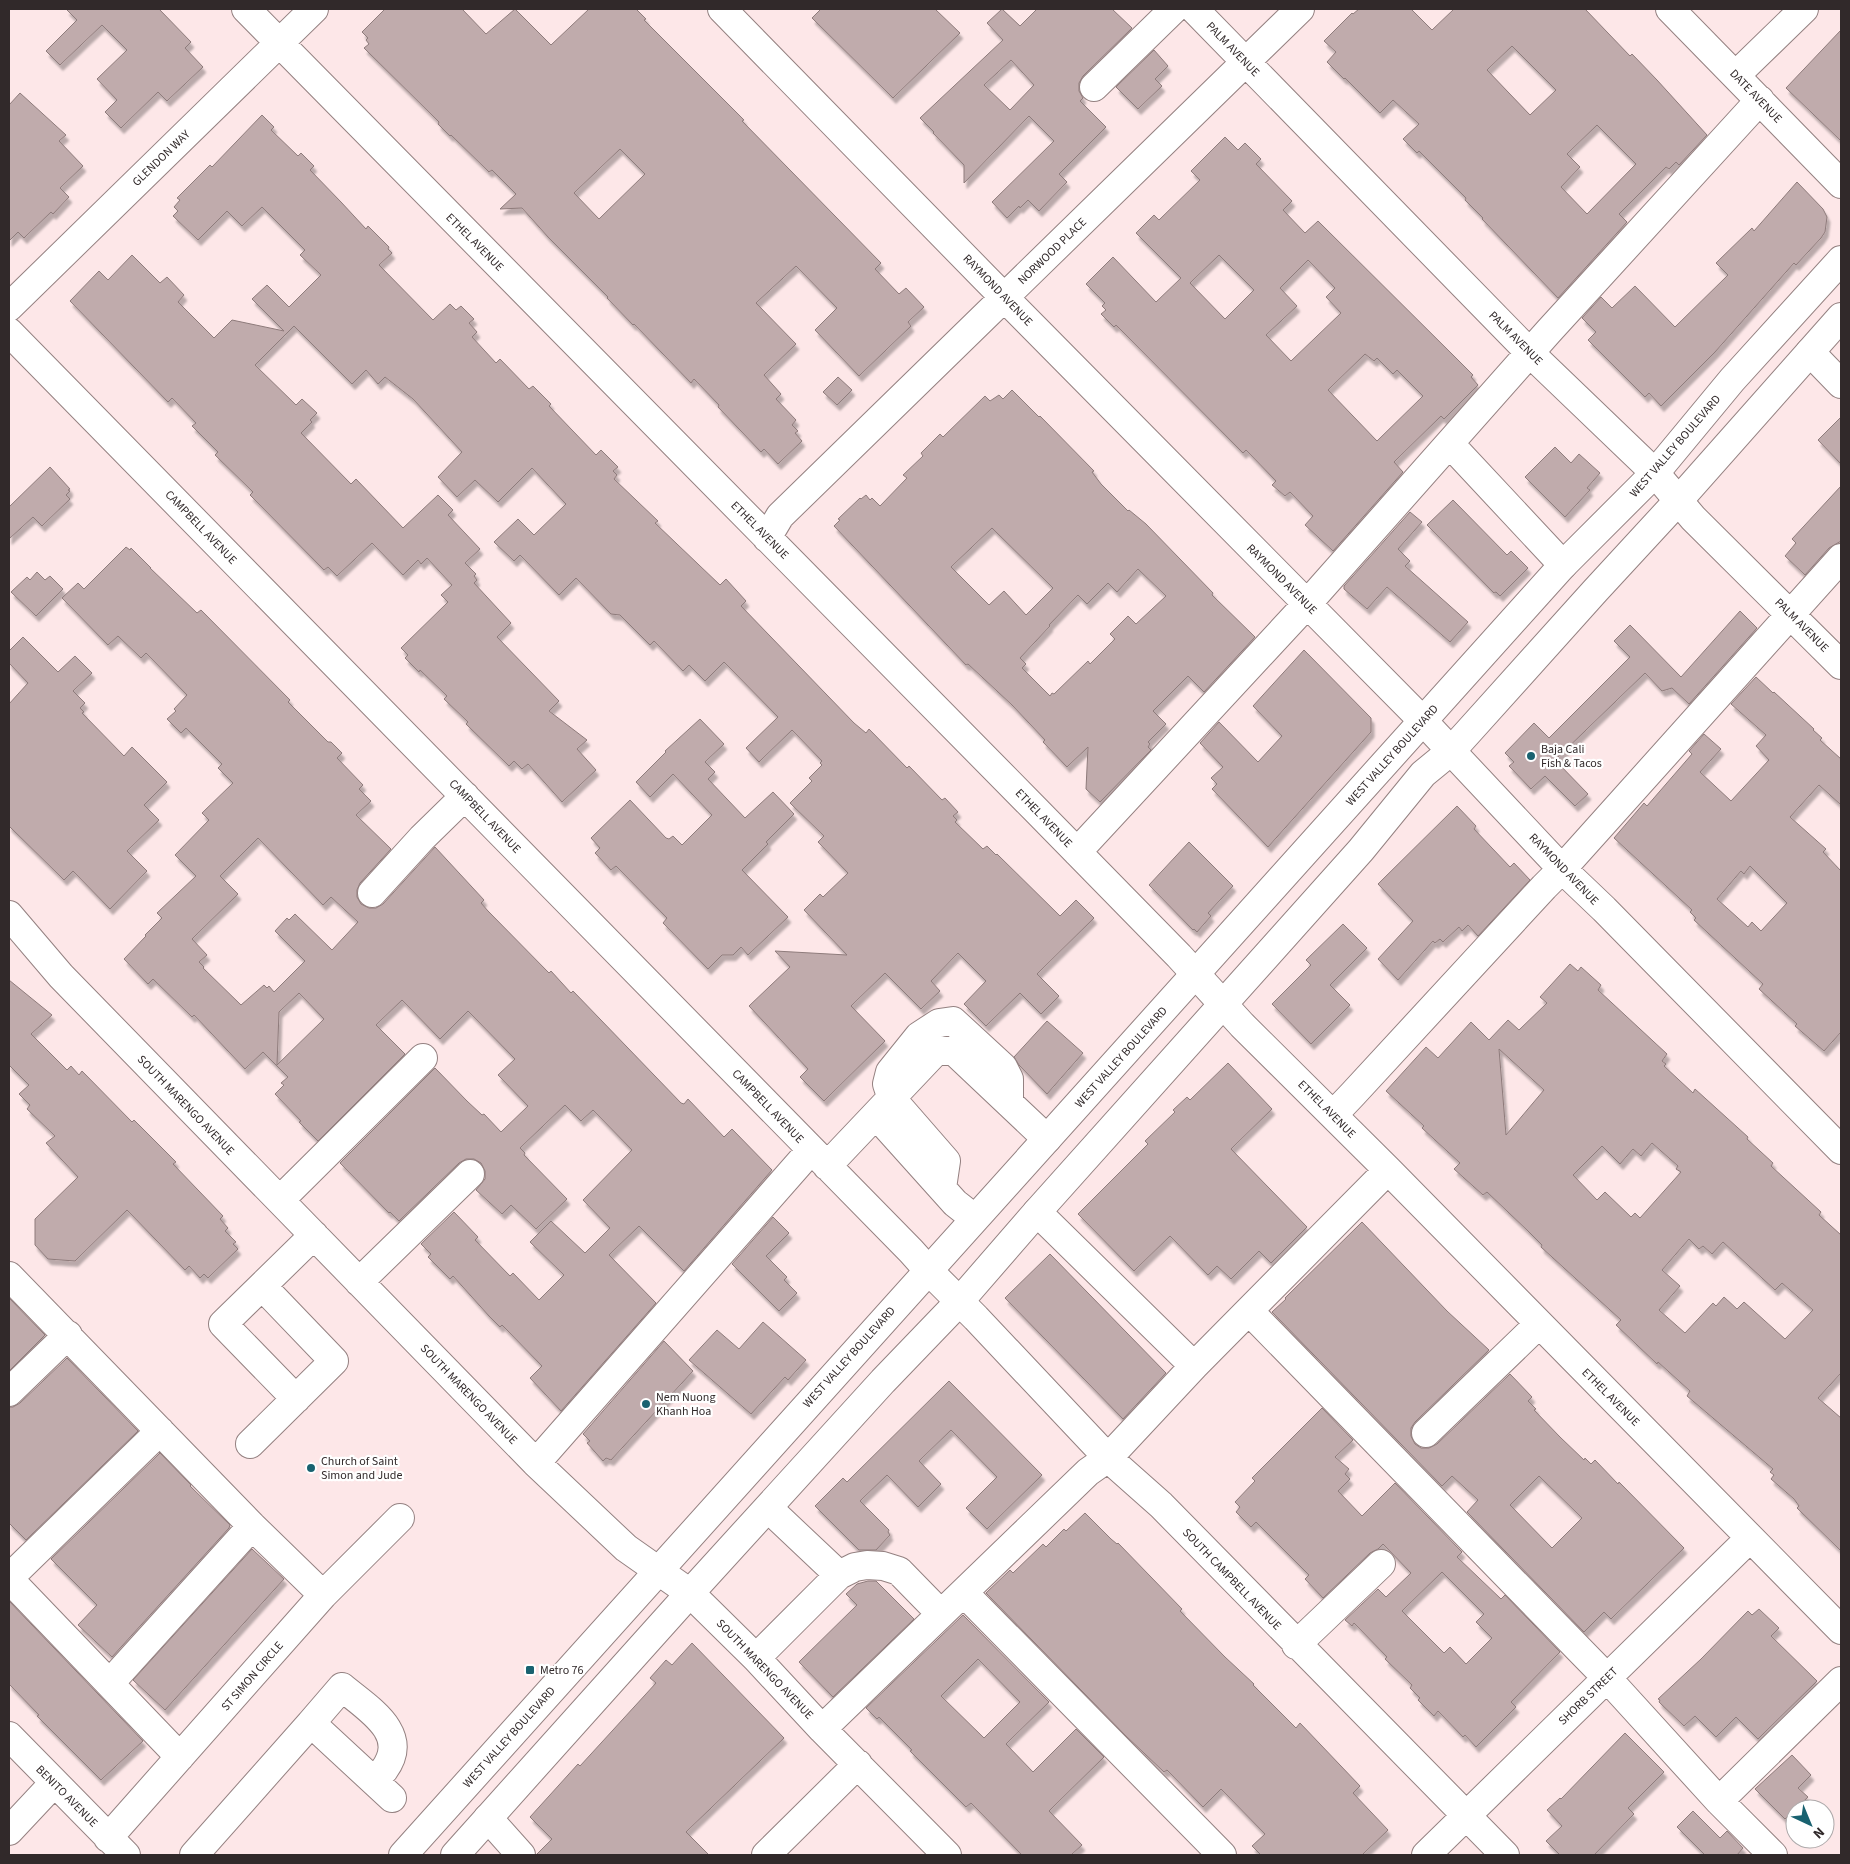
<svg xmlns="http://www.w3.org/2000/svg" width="1850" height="1864" font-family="'Source Sans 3',sans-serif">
<defs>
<filter id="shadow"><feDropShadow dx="3" dy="5.5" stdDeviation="1" flood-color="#0004"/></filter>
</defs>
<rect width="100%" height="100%" fill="#fde7e8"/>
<path fill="#c0abac" stroke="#8e7b7b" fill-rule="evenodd" filter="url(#shadow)" d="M66,9H159L191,42L185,48L203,67L167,101L158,92L121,128L105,112L117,100L97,79L127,50L102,25L60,65L46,51L77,20Z
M385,9H462L486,34L515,9L551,45L589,9H636L646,19L644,20L744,120L742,121L881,263L875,269L899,294L906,288L924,307L908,322L911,326L859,376L815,330L837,308L796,266L756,303L796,344L764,375L781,394L776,399L796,420L792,425L798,431L795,433L802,441L778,464L764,449L761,452L718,407L719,405L694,379L691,383L634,324L633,325L607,298L608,297L548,237L522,208L500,209L516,194L492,170L489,172L451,135L450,136L438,124L439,122L364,48L369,44L366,40L368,38L362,32ZM620,149L645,174L599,219L574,193Z
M821,9H935L960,33L893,98L812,18Z
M1002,9L1020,26L1037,9H1112L1132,28L1083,76L1079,83V91L1083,98L1080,101L1106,127L1059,174L1067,182L1039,211L1028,200L1020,208L1019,206L1007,218L992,202L1054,141L1029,116L964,183V165L933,133L934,132L920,118L1003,40L987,23ZM1011,60L1034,85L1010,110L984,85Z
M1359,9H1411L1432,30L1454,9H1585L1630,56L1632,54L1657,80L1707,135L1679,165L1676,162L1669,169L1666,167L1619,214L1627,222L1558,298L1482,219L1483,218L1465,200L1466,198L1419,151L1417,153L1403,139L1419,124L1393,100L1380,113L1345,78L1344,79L1327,62L1336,52L1324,41L1352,13L1353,14ZM1512,46L1556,90L1530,115L1487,70ZM1597,125L1636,164L1587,214L1561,187L1580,167L1567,154Z
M1841,30V141L1786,88Z
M1154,50L1168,66L1155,79L1162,86L1138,109L1116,87Z
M20,93L66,135L59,141L83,166L60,188L69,197L53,214L51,212L24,238L18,232L9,241V105Z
M262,115L274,127L271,130L298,156L301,153L314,166L310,170L341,202L366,229L368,226L389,247L388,249L392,253L379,265L433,320L450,304L456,310L461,306L474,319L469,323L477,332L472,337L496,363L500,359L529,389L533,386L551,404L549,406L596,455L601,450L618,467L613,471L617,475L614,479L658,521L655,523L720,585L726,579L746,601L741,606L854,723L866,733L869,729L907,768L909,766L942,800L945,798L958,812L953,816L957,820L955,822L983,849L987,846L996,855L997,854L1060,916L1076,900L1094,918L1037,974L1059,996L1041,1014L1020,993L986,1026L964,1004L986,981L958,953L931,981L940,991L921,1009L885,973L851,1006L885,1041L824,1101L800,1077L808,1069L749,1006L790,967L775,951L847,955L804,910L820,894L823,897L848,873L818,842L824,836L790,803L812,781L809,778L822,765L820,763L822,761L792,730L759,762L746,748L778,717L724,662L705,681L689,665L683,671L654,641L650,645L620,615L611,614L576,578L559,595L520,555L514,561L494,542L518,519L534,535L566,504L564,502L532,468L498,502L475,480L457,497L438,477L462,452L413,399L385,377L378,384L366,370L352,384L294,326L255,365L296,405L302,399L317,413L310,420L312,422L301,433L351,484L356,479L403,528L438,495L453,510L448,515L480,549L465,563L476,574L474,576L477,580L474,583L511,623L497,637L559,701L549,711L587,740L577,749L596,770L562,802L528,764L522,769L514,761L509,766L466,724L468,722L444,699L447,696L420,670L419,672L405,658L408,655L401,648L448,602L441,595L452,585L427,558L421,564L418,560L403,575L372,543L337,576L328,567L324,570L250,495L253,492L215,455L218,452L192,426L196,423L172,398L168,402L70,301L99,271L108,280L132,255L160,283L167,277L184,295L178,302L214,338L232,320L284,331L252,299L267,285L289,307L321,275L300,255L305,250L262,207L242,226L227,211L198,240L173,216L178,211L174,207L180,200L177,198L210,165L212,167Z
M1225,137L1238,150L1245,143L1261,159L1256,164L1292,201L1283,210L1305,233L1318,221L1455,357L1473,375L1471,377L1478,385L1444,419L1441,416L1394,462L1403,472L1333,551L1305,525L1313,516L1290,492L1285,496L1272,485L1276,481L1246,450L1243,453L1116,325L1114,327L1101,314L1106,310L1102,306L1105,303L1086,284L1113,257L1156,302L1181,278L1136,233L1154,215L1159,220L1200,180L1191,171ZM1219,255L1254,290L1225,319L1190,283ZM1308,260L1335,288L1326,297L1341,313L1291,361L1266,335L1297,306L1280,288ZM1365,354L1374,361L1377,358L1393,374L1397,370L1423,396L1377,441L1328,390Z
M1797,182L1823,209L1827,217L1825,232L1821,238L1796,265L1794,263L1715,352L1661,406L1649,393L1645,397L1588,340L1596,332L1582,318L1601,297L1612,308L1635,286L1675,327L1728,275L1716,263L1752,228L1754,231Z
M838,377L852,390L837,405L823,392Z
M1012,390L1039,417L1040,416L1094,471L1092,472L1101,484L1128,511L1129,510L1146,524L1213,593L1212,595L1255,637L1204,692L1188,676L1153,711L1166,724L1148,742L1150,744L1148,747L1151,750L1100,802L1086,789L1088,747L1067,767L1043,742L1045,740L1012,705L968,664L966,665L834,526L840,520L838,519L860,498L861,499L866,495L870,500L872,498L880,506L907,478L903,475L923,456L921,453L940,434L943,437L985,396L990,401L999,395L1003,399ZM992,528L1053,588L1026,615L1004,591L989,605L951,567ZM1138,569L1166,596L1136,624L1128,616L1110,634L1115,639L1090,664L1088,661L1054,694L1052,693L1050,696L1022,668L1026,664L1020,658L1050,626L1049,625L1078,595L1087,604L1108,583L1117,592Z
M1841,417V464L1818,440Z
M1555,447L1571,463L1579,454L1600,473L1587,488L1590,490L1565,517L1525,477Z
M50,467L70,489L68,490L70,491L66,495L70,499L42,526L33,517L9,539V507Z
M1841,486V541L1829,548L1805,575L1785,556L1796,543L1792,539Z
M1453,500L1507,555L1511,551L1528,568L1500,596L1496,592L1494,593L1427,525Z
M1410,512L1422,522L1398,549L1410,561L1405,566L1468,622L1450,642L1387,587L1367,609L1344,589V586Z
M126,547L130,550L131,548L151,568H150L197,613L201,610L290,700L288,702L328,742H331L342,753L337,758L363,785L359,789L371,801L356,815L391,849L360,883L357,890V897L361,904L369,908H376L383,904L435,847L484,900L481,903L488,911L549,973L551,971L571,993L573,991L681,1103L684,1104L688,1099L724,1137L732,1129L772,1170L684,1271L639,1226L609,1255L656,1303L561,1411L530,1378L542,1366L504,1327L502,1325L500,1327L489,1316L453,1276L450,1279L428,1257L431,1254L421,1244L454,1212L478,1237L475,1240L510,1276L513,1273L539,1300L564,1275L530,1242L551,1221L585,1253L610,1228L583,1200L632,1150L593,1110L581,1121L565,1105L520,1148L525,1153L524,1155L567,1199L536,1229L511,1205L502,1214L476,1190L485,1179V1171L481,1163L474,1159H466L459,1163L399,1221L390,1212L389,1213L340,1163L435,1068L467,1101L482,1115L484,1114L501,1132L528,1106L498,1075L515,1059L468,1011L440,1039L402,1000L376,1025L405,1054L318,1141L299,1122L301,1121L275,1094L284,1085L281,1083L288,1077L263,1052L245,1069L194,1015L192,1017L153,979L148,984L124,959L146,936L145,935L162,918L157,913L196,876L175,855L209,820L202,813L233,783L218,768L222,764L186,728L181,733L167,719L176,711L174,709L187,695L146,653L141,658L118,636L108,645L62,598L78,583L84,589ZM258,838L323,905L331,897L358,922L332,950L295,914L289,920L287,918L275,931L305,961L274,992L269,986L267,988L264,985L241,1005L203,968L204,967L199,962L207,955L192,939L238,894L220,876ZM299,993L324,1019L277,1065L279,1012Z
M37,572L45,580L50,576L63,589L36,616L11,592L27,577L30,580Z
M1740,611L1757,628L1689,704L1672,688L1662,691L1645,673L1555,760L1588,794L1575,806L1545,776L1531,789L1509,766L1514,762L1505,753L1534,723L1549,738L1630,657L1614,641L1630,625L1681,677Z
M23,637L58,672L75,656L92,673L73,691L85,703L80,708L84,712L82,713L124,756L132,747L167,782L144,805L159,820L127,851L147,871L110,909L73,871L64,880L9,826V704L28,683L9,663V651Z
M1304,650L1371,718V732L1268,847L1212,789L1217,784L1211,778L1223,767L1200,743L1219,722L1258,762L1282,736L1253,706Z
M1756,677L1773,693L1774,692L1814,729L1813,730L1822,738L1820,740L1841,759V805L1819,785L1790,817L1826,849L1823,852L1841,871V1032L1824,1051L1795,1026L1797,1024L1759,989L1763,984L1694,920L1696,918L1690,912L1692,910L1614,838L1644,803L1647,806L1692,754L1689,751L1704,734L1721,749L1700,772L1731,801L1769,760L1756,746L1766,735L1731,704ZM1750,866L1787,903L1761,931L1752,922L1748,927L1717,899L1741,871L1744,874Z
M700,719L724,744L705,762L715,772L708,779L745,818L773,792L794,814L766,842L768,844L742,870L788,917L748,955L741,947L733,955H722L708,969L663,923L667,918L616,866L611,870L595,853L600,848L591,838L630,800L666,838L669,839L673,836L682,845L712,815L673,774L650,797L636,782L666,752L665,751Z
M1457,806L1476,826L1474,829L1510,867L1514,863L1530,880L1478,936L1468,925L1462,931L1459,927L1443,942L1440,939L1435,943L1433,941L1398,980L1378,959L1413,921L1378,884Z
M1189,842L1233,886L1208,913L1211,916L1197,932L1194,929L1193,930L1149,885Z
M1343,924L1367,948L1330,985L1350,1005L1311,1044L1272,1004L1311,965L1306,960Z
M1570,964L1578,971L1581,967L1601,985L1598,990L1667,1054L1662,1061L1666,1064L1664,1066L1693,1093L1695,1089L1748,1137L1747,1139L1773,1163L1771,1166L1821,1212L1819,1215L1841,1235V1373L1818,1398L1841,1418V1551L1797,1508L1799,1506L1794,1499L1771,1479L1774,1475L1770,1472L1773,1469L1687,1396L1690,1391L1658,1362L1657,1364L1616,1325L1621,1320L1541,1247L1542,1245L1529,1232L1487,1192L1483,1195L1454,1169L1460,1163L1422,1128L1424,1126L1386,1091L1426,1047L1438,1058L1471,1022L1489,1040L1508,1020L1519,1030L1547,1003L1540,997ZM1499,1049L1544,1090L1506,1135ZM1652,1143L1678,1166L1676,1169L1681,1172L1640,1218L1635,1213L1631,1217L1605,1192L1597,1200L1573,1175L1602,1146L1620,1164L1633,1149L1641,1156ZM1689,1239L1699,1249L1703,1246L1712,1254L1723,1242L1775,1290L1782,1283L1813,1310L1785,1339L1744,1302L1737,1309L1724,1297L1716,1306L1713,1303L1685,1333L1659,1310L1680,1286L1662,1270Z
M9,980L52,1015L31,1034L67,1070L71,1066L79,1075L82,1071L132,1122L134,1120L176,1162L173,1164L223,1216L220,1219L228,1228L225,1231L236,1242L233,1244L238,1249L208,1278L204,1274L200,1278L189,1266L185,1270L127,1210L75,1261L48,1259L35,1245V1219L78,1177L46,1143L55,1136L27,1109L30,1105L19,1094L29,1085L9,1065Z
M1047,1021L1083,1053L1047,1094L1019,1065L1014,1057Z
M1228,1063L1272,1109L1231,1149L1307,1227L1271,1263L1259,1251L1231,1279L1217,1266L1208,1275L1170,1236L1134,1271L1078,1214L1148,1144L1145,1141L1175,1112L1173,1110L1187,1097L1190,1100Z
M773,1217L789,1233L766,1256L787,1277L784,1280L797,1293L779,1311L732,1264Z
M1362,1222L1447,1311L1489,1350L1415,1422L1411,1428V1436L1415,1444L1421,1448H1429L1437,1444L1510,1374L1532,1397L1528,1401L1536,1409L1534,1410L1560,1437L1584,1460L1585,1458L1591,1464L1595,1460L1618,1484L1619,1482L1684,1548L1611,1619L1604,1612L1584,1632L1467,1512L1478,1500L1452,1476L1442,1486L1272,1312L1286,1299L1285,1298ZM1539,1476L1582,1518L1552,1548L1510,1505Z
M1050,1254L1166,1373L1123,1419L1005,1298Z
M9,1298L45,1335L9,1371Z
M763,1322L806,1360L788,1380L785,1377L751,1414L689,1360L717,1330L739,1349Z
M664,1341L693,1371L611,1460L606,1458L603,1461L587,1443L590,1441L583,1434Z
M67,1358L138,1431L26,1540L9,1523V1407H13L20,1403Z
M949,1381L1042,1475L987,1529L966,1508L997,1477L951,1430L919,1461L941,1484L918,1507L887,1475L860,1501L889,1530L888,1532L890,1535L876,1550H859L815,1506L843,1478L847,1482Z
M1322,1408L1353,1440L1335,1457L1349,1469L1345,1474L1350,1479L1338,1491L1362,1516L1395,1483L1462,1552L1457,1557L1501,1599L1505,1595L1560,1652L1511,1702L1516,1707L1476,1747L1465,1735L1463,1737L1438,1711L1434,1716L1418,1700L1420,1698L1410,1688L1412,1685L1385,1659L1387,1657L1354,1623L1352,1626L1345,1620L1378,1589L1386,1597L1411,1573L1383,1544L1378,1549L1370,1553L1323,1598L1305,1579L1309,1575L1256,1522L1251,1527L1236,1512L1240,1507L1235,1502L1255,1481L1252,1478ZM1442,1572L1484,1614L1476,1622L1492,1638L1466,1664L1450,1647L1444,1653L1402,1611Z
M160,1453L191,1485L190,1486L230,1525L229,1528L112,1657L78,1625L97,1605L51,1559Z
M1085,1513L1111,1539L1117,1544L1118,1543L1182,1609L1180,1611L1225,1657L1254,1684L1253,1685L1296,1728L1300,1723L1360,1786L1353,1793L1388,1830L1362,1855H1261L1252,1846L1265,1834L1221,1789L1203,1807L1167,1770L1164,1772L1126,1736L986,1593L1010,1570L1013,1573L1043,1544L1046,1547L1064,1529L1066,1531Z
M252,1549L284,1579L165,1710L133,1680Z
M868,1581H876L914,1619L833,1697L799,1662L857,1605L846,1594L857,1584Z
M9,1601L143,1741L101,1780L37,1716L39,1715L9,1684Z
M1759,1609L1779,1628L1771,1636L1817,1681L1758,1739L1736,1717L1716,1737L1695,1716L1684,1726L1659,1702L1660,1700L1658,1699L1701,1659L1748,1611L1752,1615Z
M963,1615L1049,1702L1006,1744L1033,1772L1076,1729L1104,1757L1049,1811L1082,1845L1071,1855H1022L971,1803L966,1807L910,1751L912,1750L879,1717L877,1719L866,1708ZM978,1659L1020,1702L984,1738L941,1696Z
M692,1643L784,1738L686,1832L709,1855H536L552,1839L530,1817L578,1764L580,1766L656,1683L650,1678L666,1660L672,1665Z
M1625,1733L1664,1772L1628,1808L1634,1814L1594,1855H1560L1546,1841L1562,1826L1547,1810L1560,1798L1561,1799Z
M1792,1755L1811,1775L1798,1788L1808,1797L1785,1819L1755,1789Z
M1693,1811L1720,1838L1727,1831L1743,1848L1737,1855H1703L1704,1854L1677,1827Z"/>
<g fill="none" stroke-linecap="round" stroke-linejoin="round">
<defs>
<path id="minor" d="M246,9L1034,808L1179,956L1242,1025L1388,1170L1841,1630
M722,9L986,279L1423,721L1562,869L1604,909L1841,1150
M1194,9L1530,353L1655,473L1693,518L1841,665
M1670,9L1841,184
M1736,75L1804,9
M1094,87L1174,9
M9,307L314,9
M9,332L911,1251L928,1270L976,1318L1108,1458L1161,1505L1505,1855
M1810,352L1841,384
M1450,444L1563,565
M767,538L780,516L1300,9
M1077,852L1307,604L1549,331L1760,100
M372,893L422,838L465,796
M9,915L61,976L536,1463L626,1548L690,1593L756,1658L822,1729L947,1855
M876,1115L955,1203L974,1218
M1333,1115L1353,1094L1544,887L1562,869L1841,558
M827,1166L936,1051H954L1047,1139
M942,1188L946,1161L892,1099L887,1084L890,1072L919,1036L939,1023L953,1021L1003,1067L1009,1079V1102
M280,1200L423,1058
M1037,1212L1194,1366
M9,1276L252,1526L323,1595
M359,1282L470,1174
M1249,1311L1607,1678L1719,1801L1773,1855
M9,1392L68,1335
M296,1399L223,1324L314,1235
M1426,1433L1539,1324
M250,1444L334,1361L262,1286
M536,1463L811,1150
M768,1508L839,1575
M9,1578L160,1431
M9,1579L180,1757
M964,1593L1222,1855
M1296,1645L1381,1564
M756,1658L839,1575L855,1567L867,1565L883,1566L899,1571L941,1614
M110,1683L252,1526
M311,1723L342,1687C368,1709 411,1733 384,1770
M822,1729L1088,1472L1108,1458L1194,1366L1388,1170
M9,1736L126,1855
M1719,1801L1841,1681
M488,1818L521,1855
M9,1831L54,1783
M108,1838L323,1595L400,1518
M194,1855L311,1723L392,1798
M766,1855L858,1764
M1426,1855L1750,1538"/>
<path id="major" d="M403,1855L1563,565L1655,473L1732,380L1841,260
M455,1855L690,1593L883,1381L958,1303L1037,1212L1361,850L1423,774L1451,751L1470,730L1595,591L1678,501L1841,317"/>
</defs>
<use href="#minor" stroke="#948181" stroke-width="30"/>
<use href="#major" stroke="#948181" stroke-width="30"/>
<use href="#minor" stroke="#fff" stroke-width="28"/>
<use href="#major" stroke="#fff" stroke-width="28"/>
</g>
<g fill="#196270" stroke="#fff" stroke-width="2">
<circle cx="1531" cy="756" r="5"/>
<circle cx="646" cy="1404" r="5"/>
<circle cx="311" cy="1468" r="5"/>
<rect x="525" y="1665" width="10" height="10" rx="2.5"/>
</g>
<g text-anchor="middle" stroke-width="4.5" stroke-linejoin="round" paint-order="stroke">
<g font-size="12" fill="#31292a" stroke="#fff">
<text transform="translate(1233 49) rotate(46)" y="4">PALM AVENUE</text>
<text transform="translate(1756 96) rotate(46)" y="4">DATE AVENUE</text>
<text transform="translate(161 158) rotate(-44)" y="4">GLENDON WAY</text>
<text transform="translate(475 242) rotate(45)" y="4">ETHEL AVENUE</text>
<text transform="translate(1052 251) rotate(-44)" y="4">NORWOOD PLACE</text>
<text transform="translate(998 290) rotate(46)" y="4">RAYMOND AVENUE</text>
<text transform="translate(1516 338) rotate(45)" y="4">PALM AVENUE</text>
<text transform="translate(1675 446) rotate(-49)" y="4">WEST VALLEY BOULEVARD</text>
<text transform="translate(201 527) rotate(46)" y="4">CAMPBELL AVENUE</text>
<text transform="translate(760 530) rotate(45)" y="4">ETHEL AVENUE</text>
<text transform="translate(1282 579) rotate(45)" y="4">RAYMOND AVENUE</text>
<text transform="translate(1802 625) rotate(45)" y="4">PALM AVENUE</text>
<text transform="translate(1392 755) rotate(-48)" y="4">WEST VALLEY BOULEVARD</text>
<text transform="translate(485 816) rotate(46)" y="4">CAMPBELL AVENUE</text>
<text transform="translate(1044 818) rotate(46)" y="4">ETHEL AVENUE</text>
<text transform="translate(1564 869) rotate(46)" y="4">RAYMOND AVENUE</text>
<text transform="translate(1121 1057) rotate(-48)" y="4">WEST VALLEY BOULEVARD</text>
<text transform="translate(186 1105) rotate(46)" y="4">SOUTH MARENGO AVENUE</text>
<text transform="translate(768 1106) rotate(46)" y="4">CAMPBELL AVENUE</text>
<text transform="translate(1327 1109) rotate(45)" y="4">ETHEL AVENUE</text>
<text transform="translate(849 1357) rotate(-48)" y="4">WEST VALLEY BOULEVARD</text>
<text transform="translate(469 1394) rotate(46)" y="4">SOUTH MARENGO AVENUE</text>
<text transform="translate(1611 1397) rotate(45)" y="4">ETHEL AVENUE</text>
<text transform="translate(1232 1579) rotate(46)" y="4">SOUTH CAMPBELL AVENUE</text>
<text transform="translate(765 1669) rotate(46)" y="4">SOUTH MARENGO AVENUE</text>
<text transform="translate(252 1676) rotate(-49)" y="4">ST SIMON CIRCLE</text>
<text transform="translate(1588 1696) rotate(-44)" y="4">SHORB STREET</text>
<text transform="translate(509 1737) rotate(-48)" y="4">WEST VALLEY BOULEVARD</text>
<text transform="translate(67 1796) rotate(45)" y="4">BENITO AVENUE</text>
</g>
<g font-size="12" fill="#31292a" stroke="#fff" text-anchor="start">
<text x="1541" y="753">Baja Cali<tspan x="1541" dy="14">Fish &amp; Tacos</tspan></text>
<text x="656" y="1401">Nem Nuong<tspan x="656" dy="14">Khanh Hoa</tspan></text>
<text x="321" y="1465">Church of Saint<tspan x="321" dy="14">Simon and Jude</tspan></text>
<text x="540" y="1674">Metro 76</text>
</g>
</g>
<rect width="1850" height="1864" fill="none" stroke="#31292a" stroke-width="20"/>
<g transform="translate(1810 1824) rotate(136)"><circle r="24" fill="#ffffff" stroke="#ada9aa"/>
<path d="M0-4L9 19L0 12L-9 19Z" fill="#196270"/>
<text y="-8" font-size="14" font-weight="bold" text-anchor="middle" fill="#31292a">N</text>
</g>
</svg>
